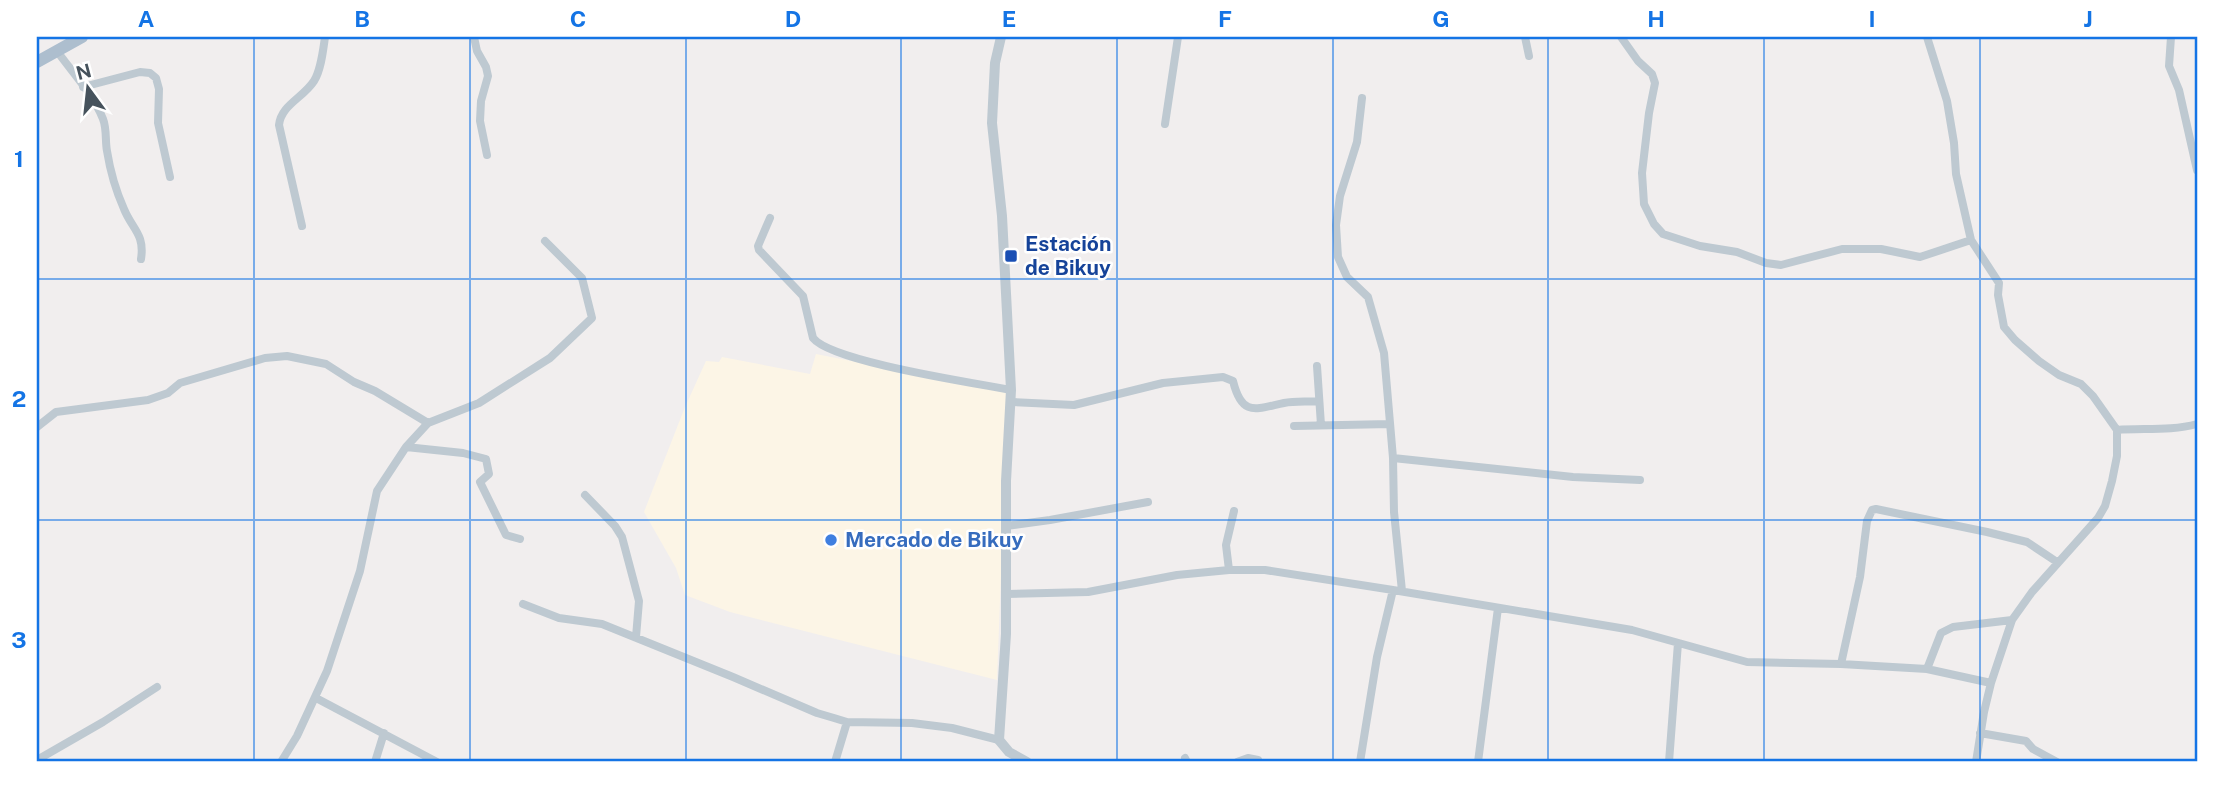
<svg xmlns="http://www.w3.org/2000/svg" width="2234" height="799" font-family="'Public Sans',sans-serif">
<rect width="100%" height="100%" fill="#f1eeee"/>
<path fill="#fcf5e6" d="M816,354L1008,392L997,680L730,612L685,595L676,568L644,512L685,407L706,361L719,362L722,357L810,374Z"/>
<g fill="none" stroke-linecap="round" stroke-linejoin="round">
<path stroke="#bec9d1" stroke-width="8" d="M474,37L477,51L486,67L488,76L481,101L480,121L487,155
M1525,37L1529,56
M1621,37L1638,61L1652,74L1655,83L1649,113L1642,173L1644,204L1654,224L1663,234L1700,246L1737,252L1766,263L1781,265L1842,249H1881L1920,257L1971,240
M1927,37L1947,101L1954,143L1956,174L1971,240L1999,283L1998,295L2004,327L2015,340L2039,361L2059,375L2081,384L2093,396L2117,430V456L2112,481L2105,506L2098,518L2032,592L2012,620L1991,683L1984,712L1976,762
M2171,37L2169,66L2179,90L2197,170
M57,51C72,72 93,94 103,119C107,129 105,141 107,151C110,170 116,191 124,209C132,229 145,234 141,259
M83,87L140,72L150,73L156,78L159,89L158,123L170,177
M1362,98L1357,142L1340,196L1336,225L1338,257L1347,277L1368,297L1384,353L1393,458L1394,512L1402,591
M1165,124L1178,37
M770,218L758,246L759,250L803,296L813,338C832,362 975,383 1011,390
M302,226L279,125C281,105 303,98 314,81C321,70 323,51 325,37
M1317,366L1321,425
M1011,402L1074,405L1163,383L1223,377L1233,381C1242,417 1255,409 1284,403C1295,401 1307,402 1318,401
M1294,426L1390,424
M37,427L56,412L148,400L168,393L180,383L265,358L287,356L326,364L354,382L375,391L428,423
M2117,430C2144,428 2171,431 2197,424
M406,447L428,423L479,403L550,358L592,318L582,278L545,241
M1393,458L1573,477L1640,480
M585,495L615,526L622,537L639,601L636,637
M1006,526L1050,520L1148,502
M1229,570L1226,545L1234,511
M1006,594L1088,592L1177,575L1229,570H1265L1393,590L1632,630L1747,662L1841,664L1927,669L1991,683
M523,604L559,618L602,624L733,677L817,713L834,718L847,722L912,723L952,728L999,740
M1841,664L1860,577L1867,521L1872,510L1876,509L1987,532L2027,542L2057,562
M1927,669L1941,633L1953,627L2012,620
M316,698L437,762
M1980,733L2026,741L2033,749L2057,762
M1185,758L1187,762
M37,760L103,722L157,687
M281,762L297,736L327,671L360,571L377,491L406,447L463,453L486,459L489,474L480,482L506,535L520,539
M375,762L384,733
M835,762L847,722
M1237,762L1248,758L1258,760
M1360,762L1377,657L1393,590
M1478,762L1498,608
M1669,762L1678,643"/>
<path stroke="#bec9d1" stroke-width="10" d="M1001,37L995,63L992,123L1002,216L1011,390L1006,481V634L999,740L1009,752L1027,762"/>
<path stroke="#adbece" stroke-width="12" d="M37,62L82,37"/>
</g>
<path fill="none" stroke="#1474e5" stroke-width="2" stroke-opacity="0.55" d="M254,37V762M470,37V762M686,37V762M901,37V762M1117,37V762M1333,37V762M1548,37V762M1764,37V762M1980,37V762M37,279H2197M37,520H2197"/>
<rect fill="#1a4fb4" stroke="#fff" stroke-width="2.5" x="1004" y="249" width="14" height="14" rx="3.5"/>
<circle fill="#3f7fe0" stroke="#fff" stroke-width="2.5" cx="831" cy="540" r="7"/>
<g text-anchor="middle" stroke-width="5" stroke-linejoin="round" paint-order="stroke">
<g font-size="21" font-weight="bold" fill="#164399" stroke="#fff" text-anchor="start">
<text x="1025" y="251">Estación<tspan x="1025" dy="24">de Bikuy</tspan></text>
</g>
<g font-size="21" font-weight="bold" fill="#366cbe" stroke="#fff" text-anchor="start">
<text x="845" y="547">Mercado de Bikuy</text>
</g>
</g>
<rect width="2234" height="799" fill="none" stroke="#ffffff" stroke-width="77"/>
<g transform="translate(88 88) rotate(345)" stroke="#ffffff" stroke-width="5" paint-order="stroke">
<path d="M0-5L12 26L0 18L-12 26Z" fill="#46525c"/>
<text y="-10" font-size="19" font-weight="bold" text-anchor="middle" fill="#46525c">N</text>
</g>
<rect x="38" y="38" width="2158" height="722" fill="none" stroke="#1474e5" stroke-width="2.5"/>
<g font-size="23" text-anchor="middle" font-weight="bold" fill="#1474e5">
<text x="146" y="27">A</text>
<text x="362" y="27">B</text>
<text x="578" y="27">C</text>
<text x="793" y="27">D</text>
<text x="1009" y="27">E</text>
<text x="1225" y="27">F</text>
<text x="1441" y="27">G</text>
<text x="1656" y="27">H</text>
<text x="1872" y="27">I</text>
<text x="2088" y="27">J</text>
<text x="19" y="167">1</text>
<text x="19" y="407">2</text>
<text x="19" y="648">3</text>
</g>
</svg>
